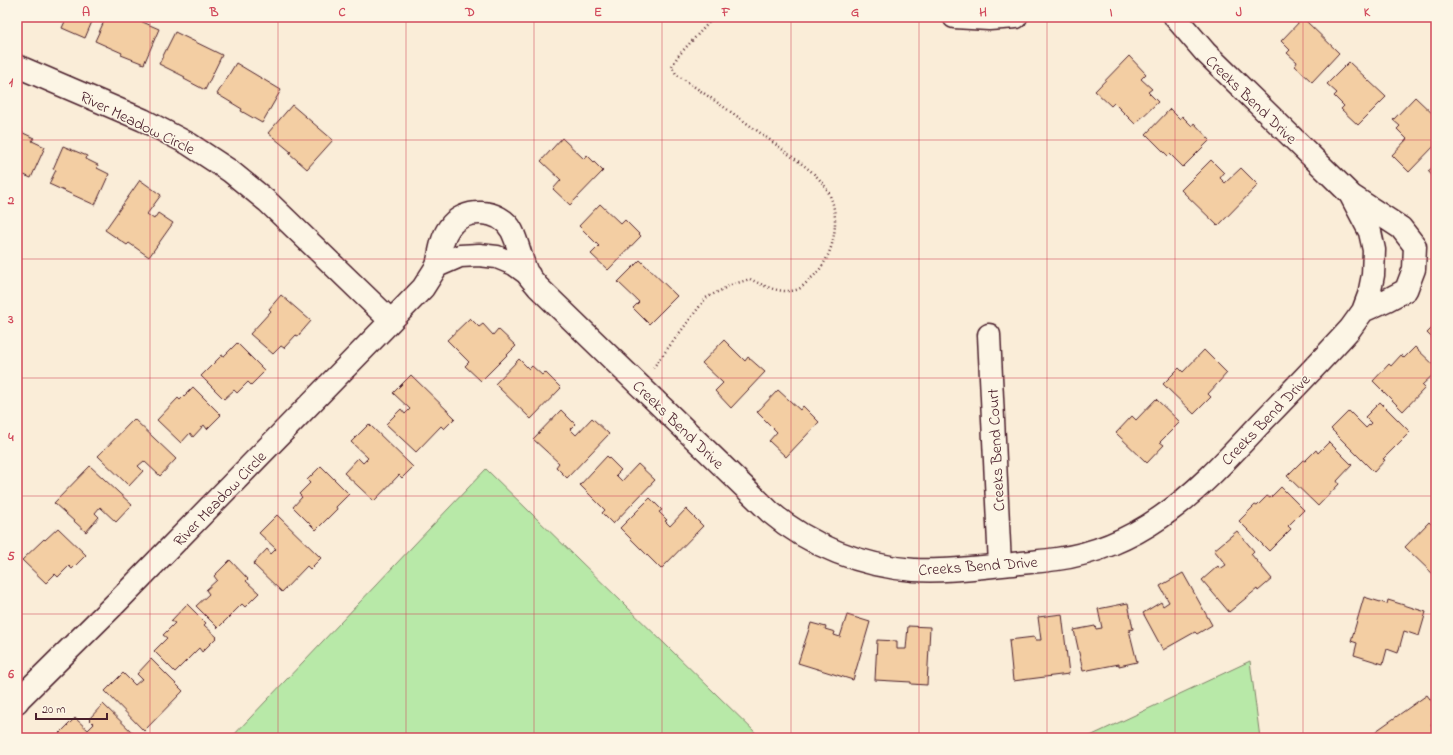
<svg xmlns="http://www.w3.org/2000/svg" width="1453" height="755" font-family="'Indie Flower',sans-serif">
<rect width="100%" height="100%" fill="#faedd8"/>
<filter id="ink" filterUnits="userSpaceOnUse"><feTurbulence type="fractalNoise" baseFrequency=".025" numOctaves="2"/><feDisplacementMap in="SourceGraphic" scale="8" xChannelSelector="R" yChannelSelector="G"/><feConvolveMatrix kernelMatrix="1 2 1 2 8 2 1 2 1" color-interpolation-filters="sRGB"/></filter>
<g filter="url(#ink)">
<path fill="#b8e9a8" stroke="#81846a" d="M486,469L761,738H231Z
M1250,661L1260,738H1086Z"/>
<path fill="#f3cea3" stroke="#4a1f2b" d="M67,17H94L85,38L62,28Z
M106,17H131L159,29L144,64L121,55L122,53L95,41Z
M1303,18L1339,53L1312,82L1295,66L1297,62L1287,53L1290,50L1281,41Z
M175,32L222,55L205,90L184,79L185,77L159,64Z
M1129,56L1146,74L1141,79L1152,89L1148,92L1158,102L1135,124L1114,103L1111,106L1095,91Z
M1349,62L1386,97L1358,125L1341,109L1344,106L1334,96L1337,93L1327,84Z
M236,63L281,90L262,123L241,111L242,109L217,94Z
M1415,97L1436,117V144L1409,172L1392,155L1407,139L1397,129L1400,126L1393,120Z
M292,105L333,140L307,169L289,153L291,152L268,133Z
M1170,109L1180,119L1182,116L1192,126L1194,123L1210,140L1183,167L1170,154L1168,156L1146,134Z
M17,127L22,129L21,132L34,138L32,141L45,147L31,178L17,172Z
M562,138L584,159L587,155L603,171L570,205L553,189L561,180L541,161Z
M63,146L87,156L86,159L98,165L97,168L109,174L95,205L49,184L56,170L53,169Z
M1211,160L1224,173L1220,178L1225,183L1241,168L1258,185L1218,226L1181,190Z
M1436,165V180L1428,171Z
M140,180L161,195L147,214L154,219L158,213L173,223L149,257L129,243L127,245L105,230Z
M600,204L621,224L625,220L641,236L608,270L591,254L599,246L579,226Z
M640,260L677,296L649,324L633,308L639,302L618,282Z
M281,295L311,321L298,336L296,335L284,348L281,346L273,354L250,334L271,311L269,309Z
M470,318L479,327L483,324L493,335L498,329L516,346L481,381L465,366L469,362L447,340Z
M1436,324V342L1427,333Z
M724,340L745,361L748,357L765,372L731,408L715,391L723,383L702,363Z
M237,343L265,371L251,385L248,382L237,393L234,390L224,399L201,376L222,355L224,356Z
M1415,347L1436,367V372L1422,385L1425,388L1403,411L1373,381L1389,364L1391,366L1401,355L1404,358Z
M1204,350L1227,373L1208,394L1211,397L1194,414L1163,384L1179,368L1183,372Z
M519,359L529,369L532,366L542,375L545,372L561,388L531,419L495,384Z
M411,375L455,418L444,429L441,426L416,452L386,424L401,409L405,414L410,409L393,393Z
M193,387L221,415L207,429L204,425L193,437L190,433L181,443L157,420L178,398L180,400Z
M778,390L800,410L803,406L819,422L786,457L769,441L777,432L757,412Z
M1156,399L1180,422L1160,442L1164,445L1147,463L1116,433L1132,416L1136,420Z
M1380,402L1410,432L1383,459L1385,460L1374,472L1331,429L1349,411L1366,428L1371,423L1365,417Z
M561,410L575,424L570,429L576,435L592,418L609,434L567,478L556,467L559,463L533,439Z
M134,419L176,459L160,476L144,461L138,466L143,471L129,486L98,456Z
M369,424L413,467L402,478L399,475L374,501L344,473L358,458L363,463L368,458L351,442Z
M1329,442L1352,465L1337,481L1339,484L1318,506L1287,476L1303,460L1305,461L1316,450L1318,453Z
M607,456L621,470L616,475L622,481L638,464L655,480L613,524L602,513L605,510L580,485Z
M90,466L132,505L116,522L100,507L95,513L99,517L86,532L54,503Z
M321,466L349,494L336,507L337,509L316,530L293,507L302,497L299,494L310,483L307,480Z
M1281,487L1304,510L1288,526L1291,529L1269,551L1239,521L1255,505L1257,506L1267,496L1270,498Z
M650,498L662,510L659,512L667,520L665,521L670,526L686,509L703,526L661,569L620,528Z
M277,515L321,558L310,569L307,566L282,592L253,564L267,549L271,554L276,549L259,533Z
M1436,520V577L1405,547L1429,522L1432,525Z
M58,528L86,555L72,569L69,566L58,577L55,574L46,583L22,560L44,539L45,540Z
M1237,531L1254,551L1251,554L1272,579L1258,591L1257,589L1229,612L1202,580L1218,566L1220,569L1226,565L1214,550Z
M230,560L248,579L246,581L259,593L245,607L242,604L218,628L196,606L209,594L206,590L217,580L214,576Z
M1183,573L1212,625L1197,634L1195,632L1163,650L1143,613L1161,602L1163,606L1169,602L1160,586Z
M1364,597L1387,604L1388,600L1426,612L1419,636L1404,631L1398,653L1387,649L1383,664L1354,655L1357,643L1351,641Z
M1128,603L1133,629L1129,630L1137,662L1119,666V664L1083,671L1074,630L1095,626L1096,629L1102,628L1098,609Z
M187,604L206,623L204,625L217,637L202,652L199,648L175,672L154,651L167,638L163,635L175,623L171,621Z
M1062,614L1069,674L1013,681L1009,640L1034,637L1035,640H1041L1038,617Z
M847,615L870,622L853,680L798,663L811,623L826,627L825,629L835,632L834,635L840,637Z
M908,626L930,627L927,685L911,684V682L875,680L877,640L897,641V649H906Z
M151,659L183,691L144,731L105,691L123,673L135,685L142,679L137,674Z
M1427,695L1436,707V720L1431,724L1436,732V738H1381L1376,731Z
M103,704L136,736L134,738H59L57,736L75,718L88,730L94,724L89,719Z"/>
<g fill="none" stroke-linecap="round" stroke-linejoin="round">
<defs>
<path id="minor" d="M954,17L989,19L1016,17
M17,66L143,120L189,144L230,171L268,202L391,321
M1352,196L1401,228L1415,246L1414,269L1406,290L1387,300L1363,311
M437,266C440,253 441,239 449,228C463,207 500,208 512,231C519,245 521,261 528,275C531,279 535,283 538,287L770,512C810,546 862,566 914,570C947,572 981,567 1013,564C1028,562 1043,561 1057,559C1094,554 1131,538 1161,517C1199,491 1230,456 1261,423C1291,392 1321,361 1350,329L1363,311L1369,295L1373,275L1374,250L1370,232L1350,194L1205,52L1175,17
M989,335L1000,565
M17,702L20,698L116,603L391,321L423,288L437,266L460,256L479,255L497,257L514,264L529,275"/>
</defs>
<use href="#minor" stroke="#4a1f2b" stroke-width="25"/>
<path stroke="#4a1f2b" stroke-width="2.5" stroke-dasharray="1 3" stroke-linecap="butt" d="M653,368L706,298L731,285L750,279C764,286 780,294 796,290C801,289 806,283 810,279C835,260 843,214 826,188C816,172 797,161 783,150C748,123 712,99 676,74L672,66L678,56L714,17"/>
<use href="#minor" stroke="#fcf5e5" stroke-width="22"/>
</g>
</g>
<path fill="none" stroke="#d1495b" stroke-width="1" stroke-opacity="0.55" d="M150,17V738M278,17V738M406,17V738M534,17V738M662,17V738M791,17V738M919,17V738M1047,17V738M1175,17V738M1303,17V738M17,140H1436M17,259H1436M17,378H1436M17,496H1436M17,614H1436"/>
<g text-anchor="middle" stroke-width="3" stroke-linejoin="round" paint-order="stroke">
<g font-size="16" fill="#4a1f2b" stroke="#fcf5e5">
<text transform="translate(1252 99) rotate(44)" y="6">Creeks Bend Drive</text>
<text transform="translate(138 122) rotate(26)" y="6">River Meadow Circle</text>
<text transform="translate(1265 419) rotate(-46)" y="6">Creeks Bend Drive</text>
<text transform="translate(679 424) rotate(44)" y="6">Creeks Bend Drive</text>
<text transform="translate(995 450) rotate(-93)" y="6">Creeks Bend Court</text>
<text transform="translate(219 498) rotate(-46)" y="6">River Meadow Circle</text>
<text transform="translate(978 565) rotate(-4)" y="6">Creeks Bend Drive</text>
</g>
</g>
<rect width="1453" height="755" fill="none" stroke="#fcf5e5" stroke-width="44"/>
<path d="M36 713v6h71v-6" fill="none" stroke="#4a1f2b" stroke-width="2"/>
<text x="42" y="713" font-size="12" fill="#4a1f2b" stroke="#fcf5e5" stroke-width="3" paint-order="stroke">20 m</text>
<rect x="22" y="22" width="1409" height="711" fill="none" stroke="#d1495b" stroke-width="1.5"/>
<g font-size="13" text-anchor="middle" font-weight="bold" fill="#d1495b">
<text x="86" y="16">A</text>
<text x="214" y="16">B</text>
<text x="342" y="16">C</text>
<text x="470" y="16">D</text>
<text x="598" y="16">E</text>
<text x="726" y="16">F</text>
<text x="855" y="16">G</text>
<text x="983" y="16">H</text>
<text x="1111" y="16">I</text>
<text x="1239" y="16">J</text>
<text x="1367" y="16">K</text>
<text x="11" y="86">1</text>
<text x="11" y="204">2</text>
<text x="11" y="323">3</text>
<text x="11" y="441">4</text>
<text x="11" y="560">5</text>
<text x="11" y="678">6</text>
</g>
</svg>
